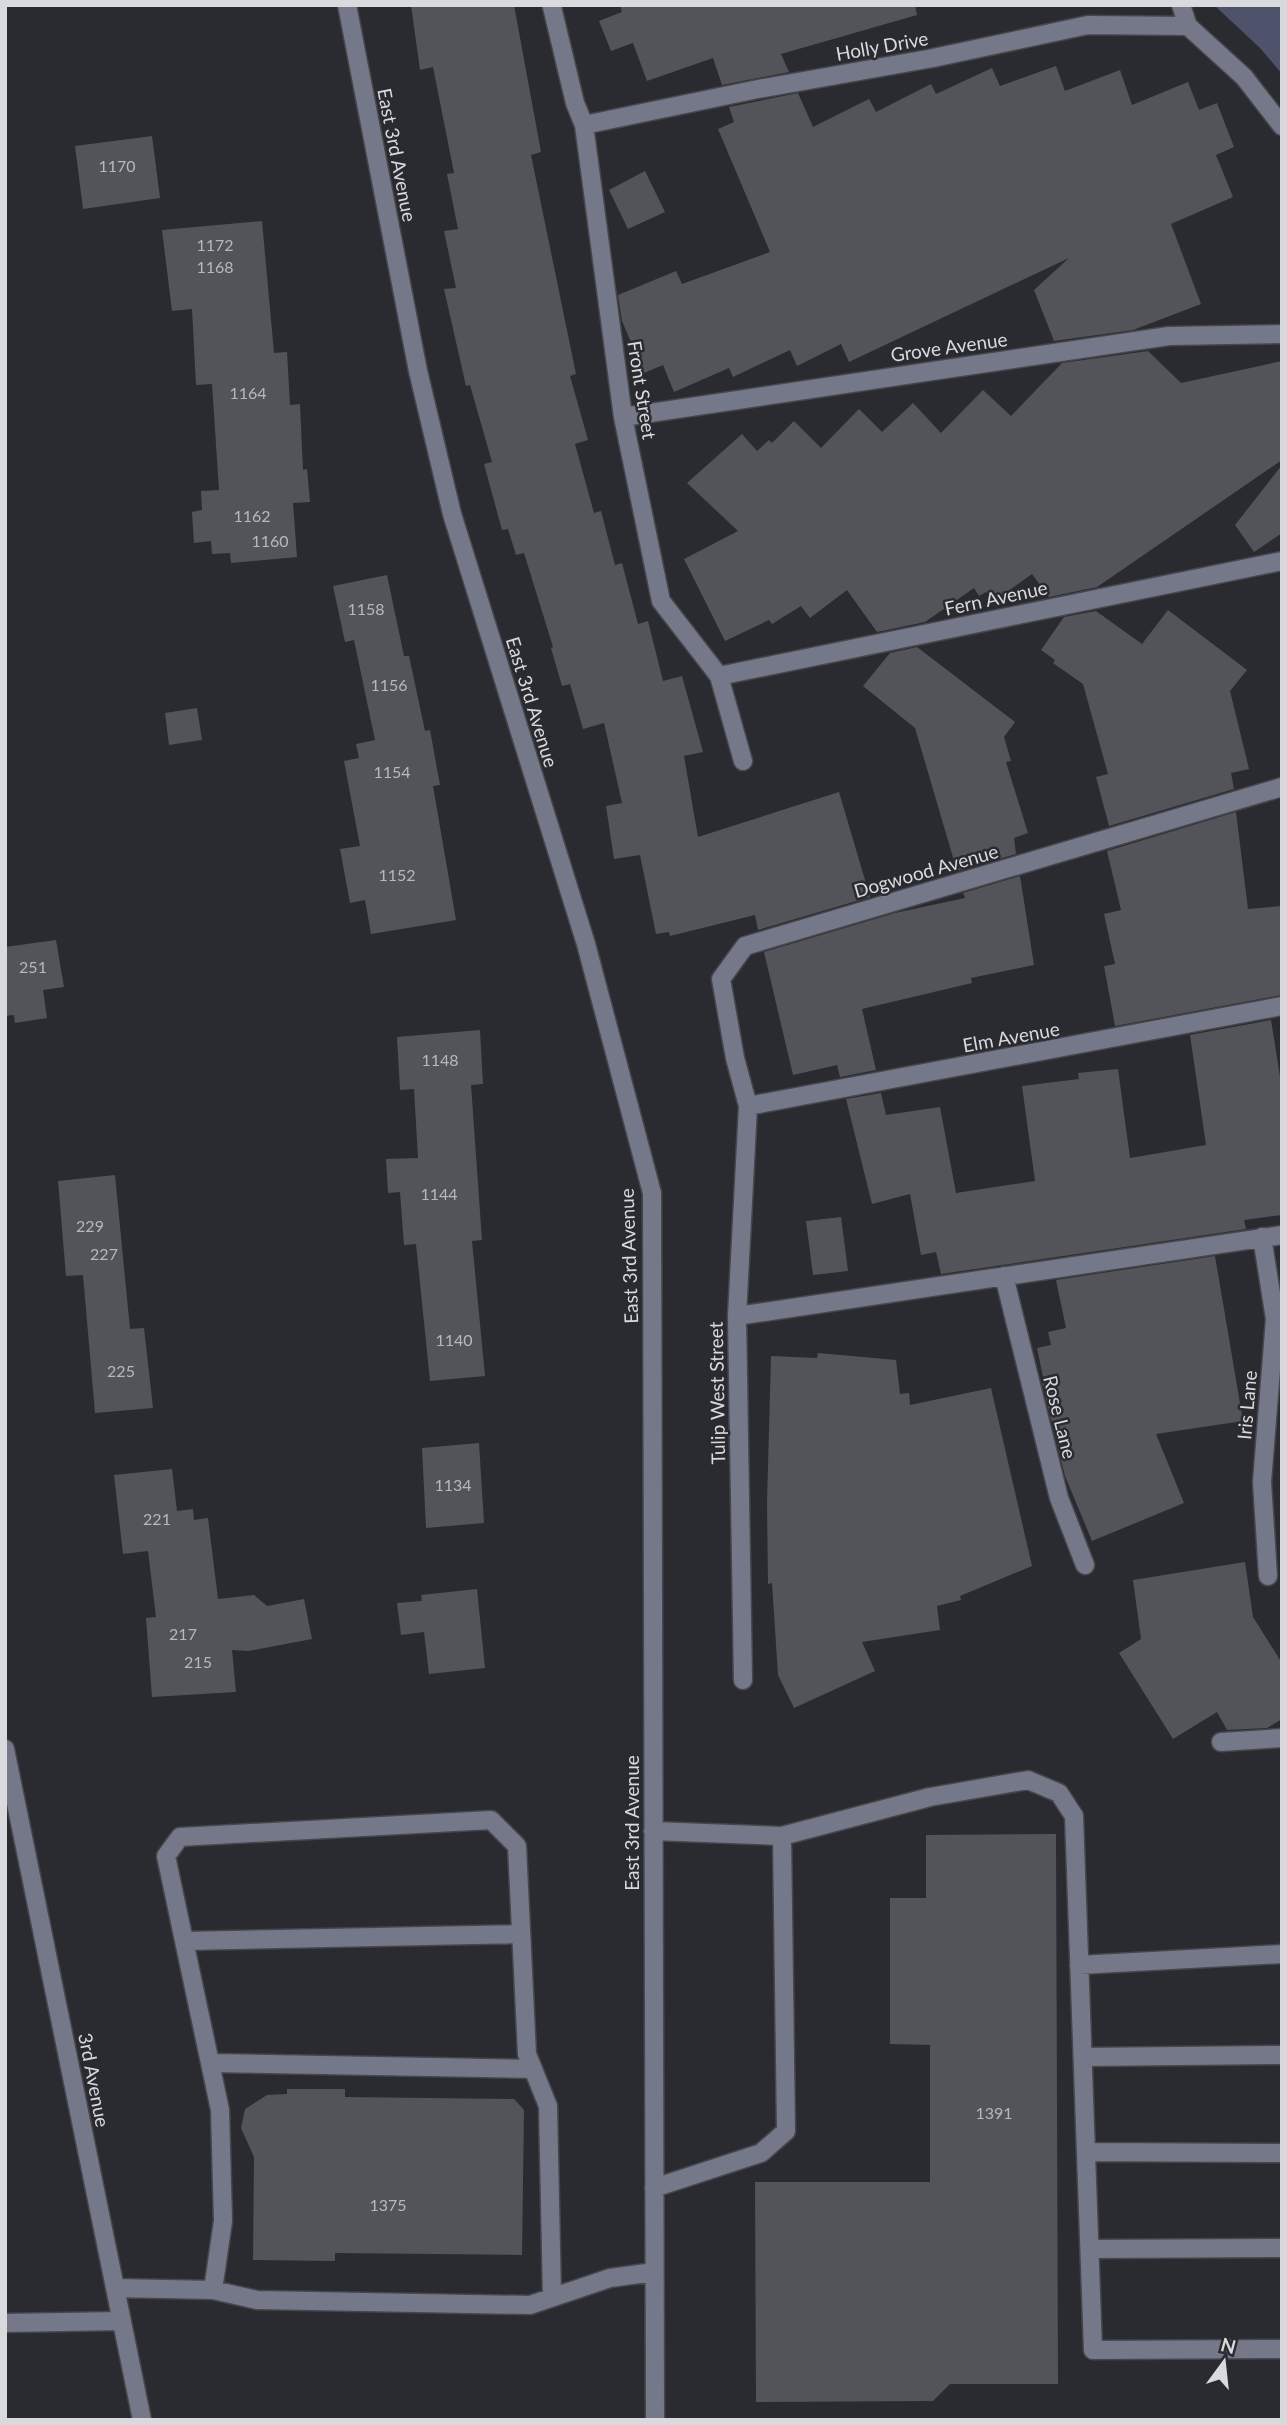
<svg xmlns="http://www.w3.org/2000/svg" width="1287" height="2425" font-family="Lato,sans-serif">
<rect width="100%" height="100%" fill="#2a2b30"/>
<path fill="#4e526b" d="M1214,5H1282V74L1260,48Z"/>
<path fill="#535459" d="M411,5H514L541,152L531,155L576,374L570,376L588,440L575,444L594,513L601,511L615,565L622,563L638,624L648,621L663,681L682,676L703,752L684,756L698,837L839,792L870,897L758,930L755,915L670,936L669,932L656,934L640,855L614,859L606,806L622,803L604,723L583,729L570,684L562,686L551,648L553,647L524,553L516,555L508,529L502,530L484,464L492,462L470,385L466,386L444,289L456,288L444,231L458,229L447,174L454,173L433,67L420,70Z
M620,5H915L917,15L781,54L789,72L722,85L713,58L647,81L633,43L611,51L599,21L622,12Z
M1056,66L1065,91L1120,70L1132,105L1188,82L1199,110L1217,103L1234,147L1216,155L1233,197L1171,224L1201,304L1133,330L1054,341L1034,290L1069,258L849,362L841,344L797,366L790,350L733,377L729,368L674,392L663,365L644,373L622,321L618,295L676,271L682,284L770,252L718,129L734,122L729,107L798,93L813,127L869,99L876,112L931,84L936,94L992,68L1000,86Z
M152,136L160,198L83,209L75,146Z
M645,171L665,212L628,229L609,190Z
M262,221L274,353L287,352L290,405L300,404L303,470L307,469L310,502L293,503L297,557L231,563L230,553L212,554L211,541L194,543L192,512L202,510L201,491L219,490L212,384L196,385L192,309L172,311L162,230Z
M1148,351L1181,383L1282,361V460L1097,587L1049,597L1032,574L993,602L986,592L979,596L974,588L925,622L877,632L847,590L810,618L801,606L772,624L769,620L725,641L684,559L738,531L687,483L742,434L757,451L769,440L772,443L794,421L821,448L859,409L882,432L913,403L941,433L983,390L1011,416L1062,363Z
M1282,465V533L1254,552L1235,525Z
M387,575L404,656H409L425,731L430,730L440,785L433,786L456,920L371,934L365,900L350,903L340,849L360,846L344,761L359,758L356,744L375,740L354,640L345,642L333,586Z
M1168,610L1247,670L1230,691L1249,769L1231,773L1234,789L1109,826L1096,777L1108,774L1083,684L1053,663L1055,660L1041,650L1064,617L1096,611L1142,644Z
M917,647L1015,722L1004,737L1011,761L1006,762L1028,833L1014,838L1016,854L957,871L915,728L863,686L890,653Z
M197,708L202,740L169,745L165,713Z
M1236,812L1248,909L1282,906V995L1115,1026L1104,966L1115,964L1104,914L1121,910L1107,851Z
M1020,876L1034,965L971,978L972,983L862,1009L876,1070L840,1077L837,1065L793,1075L764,952L895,913L965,898L963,893Z
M56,940L64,987L43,990L47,1018L15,1023L14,1015L5,1016V947Z
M1271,1020L1282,1089V1215L1244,1220L1246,1229L941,1274L936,1252L921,1255L910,1194L872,1204L846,1099L881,1093L886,1115L940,1107L956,1193L1035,1181L1022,1086L1079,1079L1078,1073L1118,1069L1130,1158L1206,1145L1190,1035Z
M480,1030L483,1084L471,1085L482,1240L472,1241L485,1376L430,1381L416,1244L404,1245L400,1192L388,1193L386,1159L418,1158L414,1089L400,1090L397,1037Z
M115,1175L130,1329L144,1328L153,1408L95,1413L83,1275L66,1276L58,1181Z
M841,1217L848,1271L813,1275L806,1221Z
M1215,1256L1243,1421L1156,1434L1184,1503L1092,1541L1065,1476L1041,1378L1043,1377L1037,1348L1051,1345L1048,1332L1066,1328L1056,1280Z
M818,1353L896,1360L900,1394L909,1393L910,1405L991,1388L1032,1566L960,1596L961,1600L937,1606L940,1630L862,1642L875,1671L794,1708L778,1675L772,1583L768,1584L767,1503L771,1356L817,1358Z
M479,1443L484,1523L426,1528L422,1448Z
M172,1469L177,1511L193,1509L194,1520L208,1518L218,1599L254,1595L267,1606L304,1599L312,1639L248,1651L232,1650L236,1692L152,1697L146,1618L156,1617L148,1551L123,1554L114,1475Z
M1245,1562L1253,1617L1282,1663V1719L1267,1728L1227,1730L1217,1712L1173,1739L1119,1653L1141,1639L1133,1580Z
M477,1589L485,1668L429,1674L424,1632L401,1635L397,1603L422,1601L421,1595Z
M1056,1834L1058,2384H950L933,2401L756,2402L755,2182H930V2045L890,2044V1898H926V1835Z
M287,2089H345V2097L514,2099L524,2110L522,2255L335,2253V2261L253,2260L254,2157L241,2128L245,2109L267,2095L287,2094Z"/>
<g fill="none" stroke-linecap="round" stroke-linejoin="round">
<defs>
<path id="minor" d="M347,5L418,371L452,514L586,944L652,1193L655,2420
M1181,5L1188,26
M552,7L575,103L584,125L623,417L661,601L719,676L743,761
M584,125L758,89L933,58L1088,25L1188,26L1244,77L1282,126
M623,417L1169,336L1282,334
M719,676L1282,561
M748,1106L1282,1006
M1262,1237L1275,1319L1262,1482L1268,1576
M1004,1276L1059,1498L1085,1565
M737,1316L1282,1235
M743,1680L737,1316L748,1106L735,1058L721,979L745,946L1282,787
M1221,1742L1282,1738
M5,1749L142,2420
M653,1831L782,1836
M185,1941L521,1934
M1079,1965L1282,1954
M1083,2057L1282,2055
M210,2063L533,2069
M1087,2152L1282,2153
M654,2188L761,2153L786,2131L782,1836L930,1797L1028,1780L1059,1793L1074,1816L1093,2350L1282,2349
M1090,2249L1282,2248
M115,2288L213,2290L257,2300L530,2305L610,2278L654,2272
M213,2290L223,2221L220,2110L166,1856L180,1837L491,1820L517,1846L527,2054L548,2106L552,2297
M5,2323L121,2321"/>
</defs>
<use href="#minor" stroke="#46474c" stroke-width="21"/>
<use href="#minor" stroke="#757889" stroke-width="18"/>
</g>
<g text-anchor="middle" stroke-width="5" stroke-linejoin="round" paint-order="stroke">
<g font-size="16" fill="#b8b8bc">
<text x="117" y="172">1170</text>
<text x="215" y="251">1172</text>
<text x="215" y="273">1168</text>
<text x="248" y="399">1164</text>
<text x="252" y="522">1162</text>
<text x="270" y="547">1160</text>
<text x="366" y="615">1158</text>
<text x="389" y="691">1156</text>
<text x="392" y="778">1154</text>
<text x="397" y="881">1152</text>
<text x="33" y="973">251</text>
<text x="440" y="1066">1148</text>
<text x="439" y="1200">1144</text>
<text x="90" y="1232">229</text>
<text x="104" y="1260">227</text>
<text x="454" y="1346">1140</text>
<text x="121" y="1377">225</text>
<text x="453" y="1491">1134</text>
<text x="157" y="1525">221</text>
<text x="183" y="1640">217</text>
<text x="198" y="1668">215</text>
<text x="994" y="2119">1391</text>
<text x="388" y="2211">1375</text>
</g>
<g font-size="19" fill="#d9dadd" stroke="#2a2b30">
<text transform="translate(882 46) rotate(-10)" y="7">Holly Drive</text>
<text transform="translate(397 155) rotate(79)" y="7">East 3rd Avenue</text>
<text transform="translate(949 347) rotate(-8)" y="7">Grove Avenue</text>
<text transform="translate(642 390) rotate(81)" y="7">Front Street</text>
<text transform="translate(996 598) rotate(-12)" y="7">Fern Avenue</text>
<text transform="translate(532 702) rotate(73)" y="7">East 3rd Avenue</text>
<text transform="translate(926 871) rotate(-16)" y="7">Dogwood Avenue</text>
<text transform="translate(1011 1037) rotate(-10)" y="7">Elm Avenue</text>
<text transform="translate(629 1256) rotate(-92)" y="7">East 3rd Avenue</text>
<text transform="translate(717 1393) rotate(-91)" y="7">Tulip West Street</text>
<text transform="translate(1247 1405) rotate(-85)" y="7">Iris Lane</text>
<text transform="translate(1060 1417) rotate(76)" y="7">Rose Lane</text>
<text transform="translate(632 1823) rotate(-90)" y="7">East 3rd Avenue</text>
<text transform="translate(94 2080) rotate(79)" y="7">3rd Avenue</text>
</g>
</g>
<rect width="1287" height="2425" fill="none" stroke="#d9dadd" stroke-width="14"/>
<g transform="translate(1224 2362) rotate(15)" stroke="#2a2b30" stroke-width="5" paint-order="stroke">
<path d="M0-5L12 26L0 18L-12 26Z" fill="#d9dadd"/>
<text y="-10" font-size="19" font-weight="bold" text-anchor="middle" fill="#d9dadd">N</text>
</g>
</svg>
